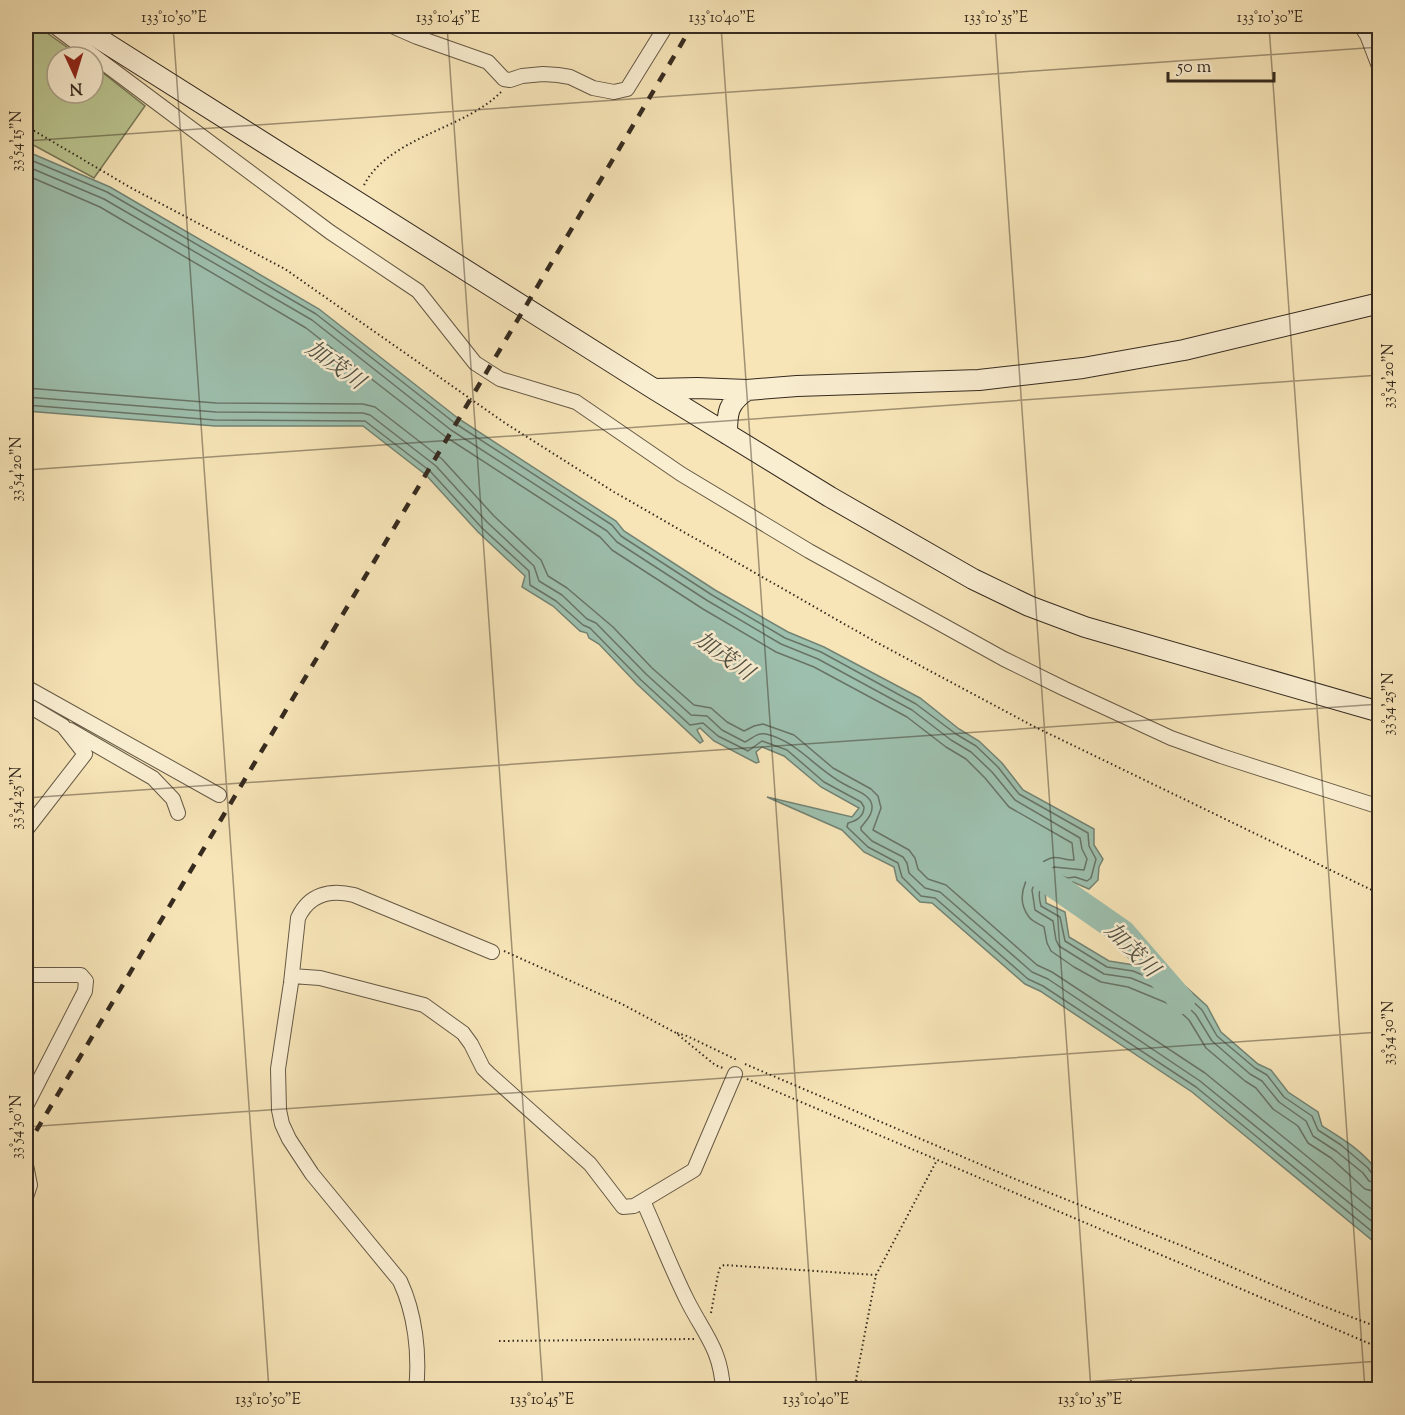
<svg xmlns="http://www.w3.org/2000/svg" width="1405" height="1415" font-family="'Sorts Mill Goudy','Noto Serif JP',serif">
<rect width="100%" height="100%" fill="#f7e5b8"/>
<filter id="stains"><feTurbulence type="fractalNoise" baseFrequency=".00333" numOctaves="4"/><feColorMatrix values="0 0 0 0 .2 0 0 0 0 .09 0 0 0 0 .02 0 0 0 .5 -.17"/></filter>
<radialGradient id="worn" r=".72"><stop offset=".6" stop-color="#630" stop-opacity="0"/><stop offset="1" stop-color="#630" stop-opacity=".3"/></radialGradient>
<path fill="#bac590" stroke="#787858" stroke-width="1.5" d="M26,26H37L81,57H57V93H93V65L145,106L94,178L26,141Z"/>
<path fill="#9dbfad" stroke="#738374" stroke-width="1.5" d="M26,151L110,187L319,309L459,419L616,521L624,531L715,590L788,632L824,647L920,698L959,729L979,741L1002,763L1023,790L1094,829V845L1103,859L1099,867L1098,880L1089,889L1073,882L1070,889L1058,880L1045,889L1046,903L1065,912L1069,937L1109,961L1134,965L1186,987L1207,1006L1221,1032L1258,1064L1271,1070L1288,1092L1318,1112L1322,1126C1343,1139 1366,1153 1379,1174V1246L1192,1092L1040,991L1025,984L932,903L920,902L897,880L894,867L864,852L842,830L767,797L852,817L859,808L821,787L784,756L762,747L756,752L759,762L756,763L714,741L700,728L697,730L703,741L700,743L637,684L599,644L589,638L587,633L580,631L553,606L522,587L525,576L478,532L426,475L363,426H215L26,411Z"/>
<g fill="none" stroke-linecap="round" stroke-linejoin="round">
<path stroke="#697466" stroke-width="1.5" d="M26,158L107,192L316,314L456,424L612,525L621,536L712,595L785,638L821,652L916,704L956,734L976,746L998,767L1019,794L1088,833L1089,846L1096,859L1091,878L1087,881L1075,877L1067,878L1057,874C1041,883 1036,888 1041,906L1060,917L1065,941L1107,967L1133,971L1183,992L1202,1010L1217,1036L1255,1068L1267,1075L1284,1097L1312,1116L1318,1130L1341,1145L1368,1168L1373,1175L1380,1176
M26,166L104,199L312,320L451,430L607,531L617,542L708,601L781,644L818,659L912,710L951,740L971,752L992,772L1015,800L1080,838L1082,849L1087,859L1084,870L1054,867L1036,880L1032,890L1035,910L1053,921L1056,940L1059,946L1104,974L1131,978L1179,998L1196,1015L1212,1041L1250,1074L1262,1081L1279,1102L1306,1121L1313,1136L1336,1151L1363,1173L1369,1181L1380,1184
M26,175L100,207L306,328L446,437L600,537L612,550L703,609L776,652L814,667L907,717L946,747L966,759L985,778L1009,807L1072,843L1074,860C1066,861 1059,856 1051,858C1028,866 1013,896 1029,917C1033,922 1039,924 1044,927L1047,943L1051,951L1074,967L1101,982L1128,987L1174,1006L1189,1020L1206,1048L1245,1081L1256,1088L1273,1109L1298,1126L1308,1143L1331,1158L1365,1189L1380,1193
M26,388L216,403L363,404L375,407L442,459L494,516L541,560L548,576L567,588L613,627L652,668L694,705L711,708L727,722L744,731L754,726L763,724L794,735L833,768L871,789L878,796L881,808L873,830L909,850L915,858L918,869L928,879L946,885L1037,965L1052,972L1205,1073L1380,1216
M26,397L216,412L363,413L370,415L436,466L487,522L534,566L539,581L562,595L587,619L596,623L646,674L691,715L707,716L722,730L745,742C752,739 757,732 766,734C797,741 817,770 844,784C852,789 867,793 871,802C875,812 867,820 861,827V830L872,841L903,857L907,863L909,873L925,888L940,892L1032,972L1048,979L1200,1081L1380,1228
M26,405L215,420L365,421L430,471L482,528L529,571L530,585L556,601L583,625L590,628L641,680L690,725L703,723L718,736L748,751L762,741L787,750L824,782L861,802L864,807C864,817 856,821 848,823L847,827L868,847L898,863L902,877L921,896L935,898L1028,979L1043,986L1196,1087L1380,1238"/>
<path stroke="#9dbfad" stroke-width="26" d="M1025,865L1123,933L1182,1001"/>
<defs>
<path id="street" d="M54,26L330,232L418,291L475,363L500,379L576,402L681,474L809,551L1004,659L1065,689L1171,738L1221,756L1380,807
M392,26L417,37L488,62L504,79L510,80L522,76L543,74L558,75L570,77L593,88L614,92L627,89L666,26
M1361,26L1367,35L1380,69
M1377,26L1380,45
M26,687L219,795
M26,704L63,726L85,754L26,830
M70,730L153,778L173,799L178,813
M26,975H81L86,981L85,991L26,1106
M292,976L320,978L424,1005L463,1033L471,1044L483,1068L489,1074L590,1164L623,1207L634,1206L694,1170L735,1074
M26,1165L30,1185L26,1197
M643,1201C658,1234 671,1268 687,1300C704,1334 721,1349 723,1390
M416,1390C420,1354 415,1313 400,1281L312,1174L289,1139L282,1124L279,1110L278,1069L291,983L298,918C309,894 330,889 354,895L492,952"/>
<path id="secondary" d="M79,26L654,389L830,497L973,579L1029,606L1085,627L1380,712
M654,389L697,388L747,390L797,386L979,380L1083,368L1184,350L1380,303
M727,434C727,412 728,403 747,390"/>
</defs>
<use href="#street" stroke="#665945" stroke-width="16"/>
<use href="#secondary" stroke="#352a1f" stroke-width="22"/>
<path stroke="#352a1f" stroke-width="2" stroke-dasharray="1.5 3" stroke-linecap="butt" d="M26,126L133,189L285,269L505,423L614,492L874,641L1033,726L1380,894
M364,185C389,137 465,129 501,92
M504,951L622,1004L676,1033L715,1065L723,1068
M677,1033L687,1036L737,1060
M745,1064L1010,1177L1185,1247L1315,1303L1380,1328
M747,1079L1380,1348
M711,1313L718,1274L720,1268L724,1265L876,1275
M499,1341L694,1339
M856,1381L953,1390
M854,1390L876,1275L937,1160
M1123,1390L1128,1380L1161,1390"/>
<use href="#street" stroke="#faeed1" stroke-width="14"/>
<use href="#secondary" stroke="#faeed1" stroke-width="20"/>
<path stroke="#352a1f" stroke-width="4.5" stroke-dasharray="10 10" stroke-linecap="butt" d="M26,1148L692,26"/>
</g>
<path fill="none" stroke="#352a1f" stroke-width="1.5" stroke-opacity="0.45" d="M173,26L269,1390M447,26L543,1390M721,26L817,1390M995,26L1091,1390M1269,26L1365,1390M26,141L1380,47M26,470L1380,375M26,798L1380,704M26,1127L1380,1032M971,1390L1380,1361"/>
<g text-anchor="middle" stroke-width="5" stroke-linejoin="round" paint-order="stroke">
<g font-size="22" font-style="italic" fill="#4f4f42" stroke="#faeed1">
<text transform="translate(336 364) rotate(36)" y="8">加茂川</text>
<text transform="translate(725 655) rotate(36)" y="8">加茂川</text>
<text transform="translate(1133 949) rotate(45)" y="8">加茂川</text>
</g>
</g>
<rect width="1405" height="1415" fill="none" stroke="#f7e5b8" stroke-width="66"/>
<g transform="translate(75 75) rotate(176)"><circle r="28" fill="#faeed1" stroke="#aba08a" stroke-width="1.5"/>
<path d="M0-4.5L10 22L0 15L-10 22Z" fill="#8f2418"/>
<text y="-9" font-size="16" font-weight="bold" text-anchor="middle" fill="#352a1f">N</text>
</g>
<path d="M1168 72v9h106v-9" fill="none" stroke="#352a1f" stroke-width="3"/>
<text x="1177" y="72" font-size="18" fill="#352a1f" stroke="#faeed1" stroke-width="4.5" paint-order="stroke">50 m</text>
<rect x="33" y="33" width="1339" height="1349" fill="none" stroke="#352a1f" stroke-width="2"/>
<g font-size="15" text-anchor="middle" fill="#352a1f">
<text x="174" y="22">133°10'50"E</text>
<text x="448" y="22">133°10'45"E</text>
<text x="722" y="22">133°10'40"E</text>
<text x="996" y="22">133°10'35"E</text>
<text x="1270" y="22">133°10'30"E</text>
<text transform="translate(16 141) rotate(-90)" y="5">33°54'15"N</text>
<text transform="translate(1388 376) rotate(-90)" y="5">33°54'20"N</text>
<text transform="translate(16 469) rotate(-90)" y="5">33°54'20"N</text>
<text transform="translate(1388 704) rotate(-90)" y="5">33°54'25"N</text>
<text transform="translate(16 798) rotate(-90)" y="5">33°54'25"N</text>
<text transform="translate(1388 1033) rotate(-90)" y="5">33°54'30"N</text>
<text transform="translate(16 1127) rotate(-90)" y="5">33°54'30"N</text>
<text x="268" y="1404">133°10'50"E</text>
<text x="542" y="1404">133°10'45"E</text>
<text x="816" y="1404">133°10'40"E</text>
<text x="1090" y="1404">133°10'35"E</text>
</g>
<rect width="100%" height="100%" filter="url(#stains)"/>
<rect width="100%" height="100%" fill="url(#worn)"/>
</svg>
